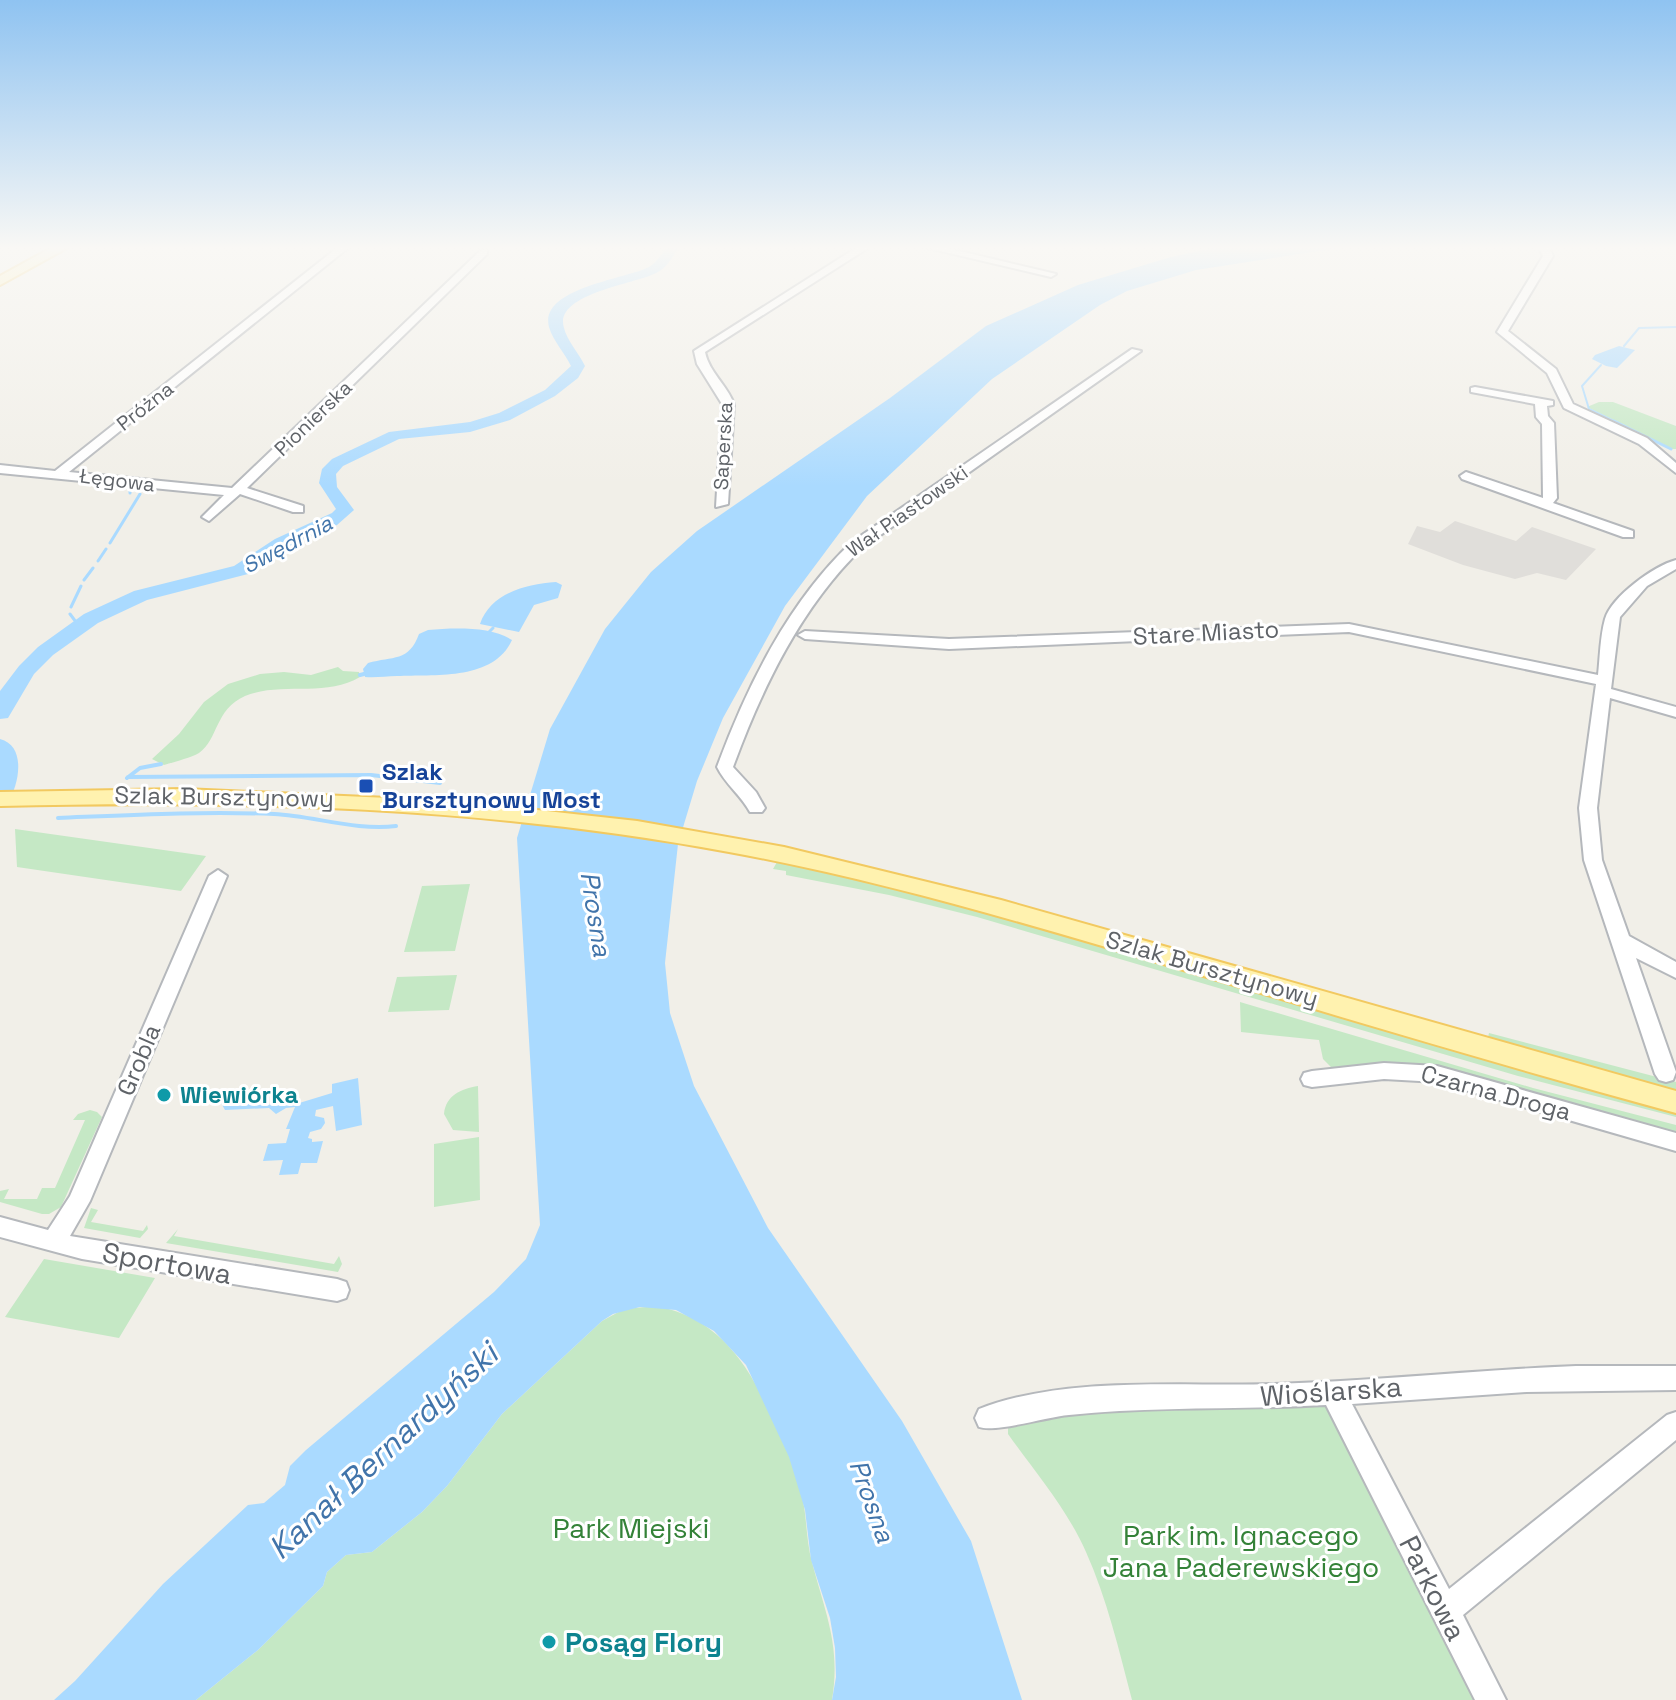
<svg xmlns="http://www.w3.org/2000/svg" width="1676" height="1700" font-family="'Space Grotesk',sans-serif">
<rect width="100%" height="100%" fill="#f1efe8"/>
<path fill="#e0deda" d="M1455,521L1516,541L1532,527L1596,549L1566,580L1537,573L1515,579L1463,565L1408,544L1417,526L1440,532Z"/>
<path fill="#c5e8c5" d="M1599,402H1613L1676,426V449H1671L1587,407Z
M338,667L343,671L359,672L360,677C325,698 282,681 245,696C215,709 218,740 199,753C190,758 174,762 164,765L152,759L179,734L204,702L228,684L260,674L284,672L311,675Z
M15,829L206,856L181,891L17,867Z
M750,853L885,882L1676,1109V1117L1518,1076L977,917L889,895L786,875V871L773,869L777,862L748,857Z
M470,884L455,951L404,952L422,886Z
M457,975L449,1010L388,1012L397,977Z
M1240,1002L1533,1088L1676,1125V1135L1454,1072L1332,1068L1323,1059L1319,1040L1241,1032Z
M1489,1033L1676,1082V1096L1487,1042Z
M478,1086L479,1132L453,1130L444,1114C446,1095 461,1089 478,1086Z
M90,1110L97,1112L102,1117L61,1207L49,1214H42L0,1202V1191L9,1189L4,1199H37L42,1188H55L85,1120H73L78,1114Z
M479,1137L480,1200L434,1207V1144Z
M91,1208L98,1210L91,1222L143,1231L147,1225L148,1229L140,1238L84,1228Z
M178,1229L174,1236L334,1264L339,1256L342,1264L338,1272L166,1243Z
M44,1259L155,1278L119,1338L5,1317Z
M657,1306C721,1319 749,1366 774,1421C785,1445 796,1470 802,1496C807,1517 806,1541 812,1562C825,1613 841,1645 832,1700H196L258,1650L323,1586L327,1572L346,1555L372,1552L422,1512L447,1486L502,1414L602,1321L624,1309Z
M1313,1401L1326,1406L1335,1415L1480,1700H1132C1119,1650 1107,1599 1086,1552C1067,1509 1035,1472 1008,1434V1427L1023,1418L1048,1411Z"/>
<path fill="#aadaff" d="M1213,248H1338L1196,270L1127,291L1100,305L992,379L867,496L785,606L723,718L697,781L678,844L665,963L670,1013L694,1086L768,1228L902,1421L971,1541L1022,1700H832L836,1677L835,1648L830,1618L811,1560L805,1510L789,1457L746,1365L714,1331L676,1310L640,1307L613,1314L602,1321L502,1414L447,1486L422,1512L372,1552L346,1555L327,1572L323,1586L258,1650L196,1700H54L75,1681L163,1584L248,1505L264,1503L285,1485L290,1466L306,1450L494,1292L526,1259L540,1225L517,838L550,729L605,629L651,572L697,531L890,398L986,326L1078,285L1171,257Z
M1619,346L1635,350L1617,368L1606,366L1592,359L1595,355Z
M556,582L562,585L558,598L534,605L519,632L480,624C490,594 525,584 556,582Z
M428,630C453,628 491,626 512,640C493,681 435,674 397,676C386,676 376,678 365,677L363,669L368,663C393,656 409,662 419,634Z
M358,1078L362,1125L336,1131L333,1106L316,1110L315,1116L324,1118L325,1123L321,1129L310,1132L308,1138L312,1139V1142L323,1141L317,1163H301L298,1174L279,1175L283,1160L263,1161L268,1144L286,1143L290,1129H286L295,1107L286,1108L276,1114L269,1108L225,1110L215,1092L221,1091L229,1106L245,1100L251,1105L296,1104L332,1093V1084Z"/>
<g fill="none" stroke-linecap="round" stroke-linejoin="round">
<path stroke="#aadaff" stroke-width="2" d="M1624,346L1639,328L1676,327
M1601,365L1582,386L1589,409L1618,423"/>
<path stroke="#aadaff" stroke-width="3" d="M1614,421L1671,449
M130,485V493
M110,543L140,494
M98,561L106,549
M84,580L93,568
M71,607L81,586
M70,614L79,626
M489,632L493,628"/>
<path stroke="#aadaff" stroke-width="4" d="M360,675L364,674
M128,777L371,775L440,783
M127,778L140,768L161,764
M58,818C130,815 202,811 274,814C314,816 356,831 396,826"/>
<path fill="#aadaff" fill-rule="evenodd" d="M666,248H678C673,257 667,267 658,272C638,284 553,293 564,328C567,341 579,353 585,366L578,378L555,396L510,420L470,432L399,439L343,466L336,474L337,487L354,510L337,525L287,547L248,574L147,600L98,623L53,655L34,674L8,718L0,719V691L19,666L38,647L84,614L134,591L234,566L275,539L332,513L336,509L319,483L322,469L332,459L389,432L470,422L499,413L545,390L571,366C565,353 553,341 549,327C539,288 626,279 649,267C656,263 661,255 666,248Z
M0,739C27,746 19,785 8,802L0,804Z"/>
<defs>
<path id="minor" d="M337,248H348L69,472L232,488L481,250H487V254L247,488L303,506V512H293L240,494L209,521L202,517L224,495L0,473V465L55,471Z
M856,248H868L705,352C709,372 727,385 734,404L728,504L716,507L722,404L697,364L694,351Z
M928,248H947L1056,274L1051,277Z
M1539,248H1549L1553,256L1508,331L1556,369L1573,404L1647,438L1676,463V473L1639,444L1564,408L1547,373L1497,332L1543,256Z
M1132,349L1141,351L862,548C801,607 762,688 733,767L756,792L765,808L762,812H750C741,795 725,784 717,767C747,686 788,602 852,542Z
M1475,387L1553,401V405L1547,406L1548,416L1554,423L1557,498L1553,503L1633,531V537H1623L1462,479L1460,476L1466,472L1543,498L1542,424L1536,417L1535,404L1471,392V388Z
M1676,560V569L1647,586L1620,617L1611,689L1676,707V717L1610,698L1597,808L1602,860L1629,936L1676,962V978L1636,958L1676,1072L1673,1080L1666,1082L1659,1080L1655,1074L1584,860L1579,808L1596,684L1349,632L949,649L805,639L798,635L805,631L949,639L1349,624L1598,675C1600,657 1600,637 1605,619C1612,596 1654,566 1676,560Z
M218,870L227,876L90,1201L70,1236L337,1279L346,1282L349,1290L346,1298L337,1301L82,1259L0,1237V1217L48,1230L70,1196L209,876Z
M1384,1063L1437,1066L1676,1133V1151L1437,1082L1384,1079L1312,1087L1304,1085L1301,1079L1304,1073L1312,1071Z
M1576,1366H1676V1390L1526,1392L1352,1404L1449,1589L1667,1415L1676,1412V1440L1463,1615L1506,1700H1475L1326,1405C1240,1410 1154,1406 1069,1415C1047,1417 995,1433 979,1427L975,1418L979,1409C1067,1375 1181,1387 1274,1384C1374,1381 1475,1370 1576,1366Z"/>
<path id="major" d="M51,248H67L0,285V276Z
M184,789L456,801L637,821L784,847L1001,900L1676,1091V1113C1510,1068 1345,1018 1180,969C1031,925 882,880 729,852C488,807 245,800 0,806V792Z"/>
</defs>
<use href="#minor" stroke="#b5b8bc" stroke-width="4"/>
<use href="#major" stroke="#f2c960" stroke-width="4"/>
<use href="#minor" fill="#fff" fill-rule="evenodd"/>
<use href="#major" fill="#fff2af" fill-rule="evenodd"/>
</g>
<linearGradient id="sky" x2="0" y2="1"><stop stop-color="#8fc3f1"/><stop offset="0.51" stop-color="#f9f8f5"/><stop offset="1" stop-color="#f9f8f5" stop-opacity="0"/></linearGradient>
<rect width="1676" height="486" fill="url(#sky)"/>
<rect fill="#1a4fb4" stroke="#fff" stroke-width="3" x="358" y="778" width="16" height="16" rx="4"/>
<g fill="#0f9aa8" stroke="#fff" stroke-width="3">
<circle cx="164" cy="1095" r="8"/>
<circle cx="549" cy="1642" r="8"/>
</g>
<g text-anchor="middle" stroke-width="6" stroke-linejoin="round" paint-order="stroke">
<g font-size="20" fill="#5f6368" stroke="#fff">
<text transform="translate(145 406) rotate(-38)" y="7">Próżna</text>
<text transform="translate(313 418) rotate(-44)" y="7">Pionierska</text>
<text transform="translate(723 446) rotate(-87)" y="7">Saperska</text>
<text transform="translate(117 480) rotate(7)" y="7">Łęgowa</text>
<text transform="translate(907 511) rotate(-35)" y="7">Wał Piastowski</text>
</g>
<g font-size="22" font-style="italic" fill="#4174aa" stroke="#fff">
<text transform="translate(287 544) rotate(-28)" y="8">Swędrnia</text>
</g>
<g font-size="24" fill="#5f6368" stroke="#fff">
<text transform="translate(1206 633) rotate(-3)" y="8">Stare Miasto</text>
<text transform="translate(224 797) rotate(1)" y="8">Szlak Bursztynowy</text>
<text transform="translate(1212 969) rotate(16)" y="8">Szlak Bursztynowy</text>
<text transform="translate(139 1060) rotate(-67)" y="8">Grobla</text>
<text transform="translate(1496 1093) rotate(15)" y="8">Czarna Droga</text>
</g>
<g font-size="24" font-weight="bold" fill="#164399" stroke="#fff" text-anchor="start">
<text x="382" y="780">Szlak<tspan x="382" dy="28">Bursztynowy Most</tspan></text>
</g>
<g font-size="24" font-weight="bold" fill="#0d838f" stroke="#fff" text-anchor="start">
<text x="180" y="1103">Wiewiórka</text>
</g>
<g font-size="26" font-style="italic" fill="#4174aa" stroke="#fff">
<text transform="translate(596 914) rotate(81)" y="9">Prosna</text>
<text transform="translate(872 1501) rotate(70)" y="9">Prosna</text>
</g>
<g font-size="28" fill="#5f6368" stroke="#fff">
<text transform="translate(167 1263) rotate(10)" y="10">Sportowa</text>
<text transform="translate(1331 1391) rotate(-4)" y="10">Wioślarska</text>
<text transform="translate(1433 1588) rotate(63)" y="10">Parkowa</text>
</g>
<g font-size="28" fill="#348238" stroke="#fff">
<text x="631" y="1538">Park Miejski</text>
<text x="1241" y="1545">Park im. Ignacego<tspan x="1241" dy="32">Jana Paderewskiego</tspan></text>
</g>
<g font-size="28" font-weight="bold" fill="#0d838f" stroke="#fff" text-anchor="start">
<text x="565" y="1652">Posąg Flory</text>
</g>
<g font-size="32" font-style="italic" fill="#4174aa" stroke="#fff">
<text transform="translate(383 1451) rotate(-43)" y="11">Kanał Bernardyński</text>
</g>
</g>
</svg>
